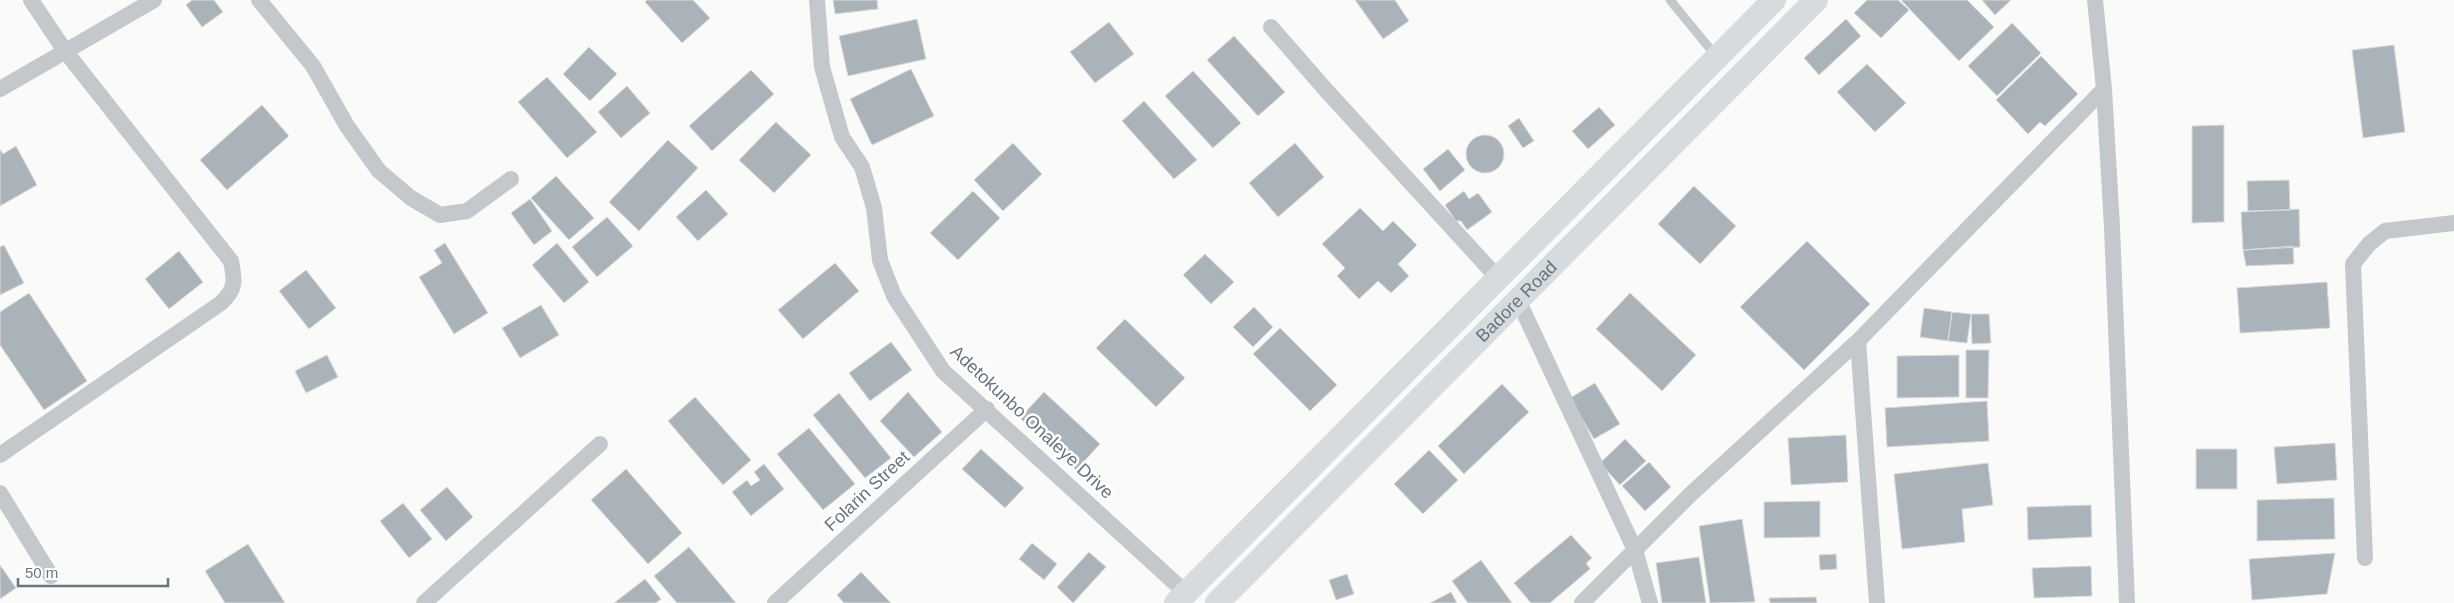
<svg xmlns="http://www.w3.org/2000/svg" width="2454" height="603" font-family="Arial,sans-serif">
<rect width="100%" height="100%" fill="#fafaf8"/>
<path fill="#aab3b9" stroke="#dcdcda" d="M192,0H214L223,12L202,27L186,5Z
M647,0H693L710,18L682,43L645,2Z
M833,0H877L878,9L835,14Z
M1355,0H1395L1409,21L1383,39Z
M1867,0H1898L1909,10L1881,38L1854,13Z
M1901,0H1967L1994,27L1959,61Z
M1982,0H2011L1995,15Z
M917,19L926,59L848,76L839,36Z
M1846,19L1861,36L1819,75L1804,58Z
M1109,22L1134,54L1095,83L1070,52Z
M2012,23L2041,53L1997,96L1968,66Z
M1234,36L1285,92L1258,116L1207,60Z
M2394,45L2405,132L2363,138L2352,50Z
M589,47L617,74L590,101L563,74Z
M2041,56L2078,94L2045,126L2040,122L2028,134L1996,100Z
M1867,64L1906,103L1875,132L1837,92Z
M911,69L934,116L872,145L850,99Z
M751,70L774,94L712,151L689,126Z
M1193,71L1241,123L1213,148L1165,96Z
M547,77L597,132L567,158L518,102Z
M627,86L650,113L621,138L598,112Z
M1144,101L1197,160L1174,179L1122,121Z
M262,105L289,136L227,190L200,160Z
M1599,107L1615,125L1588,149L1572,131Z
M1519,118L1534,141L1523,148L1508,126Z
M776,122L811,155L774,193L739,160Z
M2224,125V222L2192,223V126Z
M1466 154a19 19 0 1 1 38 0a19 19 0 1 1-38 0Z
M668,140L698,168L639,231L609,202Z
M1013,143L1042,174L1003,211L974,180Z
M1295,143L1324,177L1278,217L1249,183Z
M16,146L37,185L0,206V149L3,154Z
M1448,149L1465,170L1440,191L1423,169Z
M556,176L594,218L569,240L531,198Z
M2289,180L2290,210L2248,211L2247,181Z
M1694,186L1736,226L1700,264L1658,224Z
M706,190L728,214L698,241L676,217Z
M973,191L1000,218L958,260L930,233Z
M1464,191L1469,199L1478,193L1492,212L1467,230L1461,221H1456L1445,205Z
M530,199L552,231L534,245L511,213Z
M1360,208L1383,231L1393,221L1417,245L1398,264L1409,276L1391,293L1378,281L1359,299L1337,276L1345,268L1322,244Z
M2299,209L2300,247L2243,250L2241,212Z
M607,217L633,246L597,277L572,247Z
M1807,241L1870,304L1804,370L1740,307Z
M445,243L488,313L454,334L419,277L442,263L434,250Z
M557,243L589,282L564,303L532,265Z
M4,245L24,283L0,295V247Z
M2293,246L2294,264L2246,266L2243,250Z
M179,251L203,282L169,309L145,279Z
M1205,254L1234,282L1211,304L1183,275Z
M835,263L859,291L803,339L778,310Z
M306,270L336,308L309,329L279,291Z
M2327,282L2330,328L2240,333L2237,288Z
M29,293L87,381L44,410L0,345V312Z
M1630,293L1696,355L1662,391L1596,329Z
M541,305L559,335L520,358L502,328Z
M1254,307L1273,327L1253,347L1233,327Z
M1924,308L1952,312L1948,341L1920,337Z
M1952,312L1971,314L1967,343L1948,341Z
M1971,314H1989L1991,343L1972,344Z
M1125,319L1185,378L1156,407L1096,348Z
M1280,328L1337,385L1310,411L1253,354Z
M891,342L912,370L870,401L849,373Z
M1966,350H1989L1988,398H1966Z
M327,355L338,377L306,393L295,371Z
M1959,355V397L1897,398V356Z
M1595,383L1620,424L1594,439L1570,398Z
M1502,384L1529,412L1464,474L1438,446Z
M908,392L942,432L914,457L880,421Z
M1044,392L1100,444L1076,470L1020,418Z
M839,393L891,458L865,478L813,415Z
M695,397L751,460L723,485L668,421Z
M1987,401L1989,441L1887,447L1885,408Z
M809,428L855,484L823,510L777,454Z
M1846,435L1848,482L1791,485L1788,438Z
M1625,439L1646,461L1620,485L1600,463Z
M2335,443L2337,480L2277,484L2274,447Z
M981,449L1024,488L1005,508L962,469Z
M2196,449H2237V489H2196Z
M1429,450L1458,480L1423,514L1394,484Z
M1649,462L1671,487L1645,511L1622,486Z
M1988,463L1993,505L1962,509L1965,542L1902,549L1894,474Z
M764,464L784,489L751,516L732,492L747,480L751,486L760,480L754,472Z
M626,469L682,533L648,564L591,500Z
M447,487L473,517L446,541L420,510Z
M2334,498L2335,539L2257,541V500Z
M1820,501V537L1764,538V502Z
M403,503L432,539L409,558L380,521Z
M2091,505L2092,537L2028,540L2027,507Z
M1742,519L1755,602L1710,603L1699,526Z
M1571,535L1592,558L1586,563L1590,569L1550,603H1531L1514,583Z
M1032,543L1057,564L1044,580L1019,559Z
M248,544L285,603H225L205,571Z
M689,547L736,603H677L654,576Z
M1089,552L1106,567L1073,603L1057,587Z
M2335,553L2327,594L2252,600L2249,559Z
M1836,554L1837,569L1820,570L1819,555Z
M1699,557L1706,603H1662L1656,563Z
M1481,560L1512,603H1468L1452,581Z
M0,565L16,588L0,599Z
M2091,566L2092,596L2034,598L2032,568Z
M861,572L891,603H844L837,595Z
M1347,574L1354,594L1336,600L1329,580Z
M645,579L661,599L656,603H614Z
M1451,592L1457,603H1430Z
M1816,597L1817,603H1770L1769,598Z"/>
<g fill="none" stroke-linecap="round" stroke-linejoin="round">
<path stroke="#c3c8cc" stroke-width="9" d="M1670,0L1716,56"/>
<path stroke="#c3c8cc" stroke-width="16" d="M259,0L313,66L347,126L379,171L411,198L440,215L467,211L511,179
M817,0L822,67L842,137L862,167L874,208L880,260L894,296L943,371L1186,593
M2095,0L2104,89L2112,227L2127,603
M1271,27L1325,89L1497,277
M0,89L154,0
M1518,300L1635,550L1650,603
M1858,341L1877,603
M0,455L221,303C236,289 235,281 231,261L65,51L31,0
M0,493L51,576
M2365,558L2353,264L2369,244L2385,231L2454,223
M424,603L600,444
M775,603L987,409
M1582,603L1692,493L1858,341L2104,89"/>
<g stroke="#d6dbdf" stroke-width="24">
<path d="M1176,603L1774,0"/>
<path id="s1" d="M1217,603L1816,0"/>
</g>
</g>
<g text-anchor="middle" stroke-width="5" stroke-linejoin="round" paint-order="stroke">
<g font-size="18" fill="#657683" stroke="#fff">
<text dy="6" stroke="none"><textPath href="#s1" startOffset="425">Badore Road</textPath></text>
<text transform="translate(1032 422) rotate(43)" y="6">Adetokunbo Onaleye Drive</text>
<text transform="translate(867 491) rotate(-43)" y="6">Folarin Street</text>
</g>
</g>
<path d="M18 578v8h150v-8" fill="none" stroke="#657683" stroke-width="2.5"/>
<text x="25" y="578" font-size="15" fill="#657683" stroke="#ffffff" stroke-width="4" paint-order="stroke">50 m</text>
</svg>
